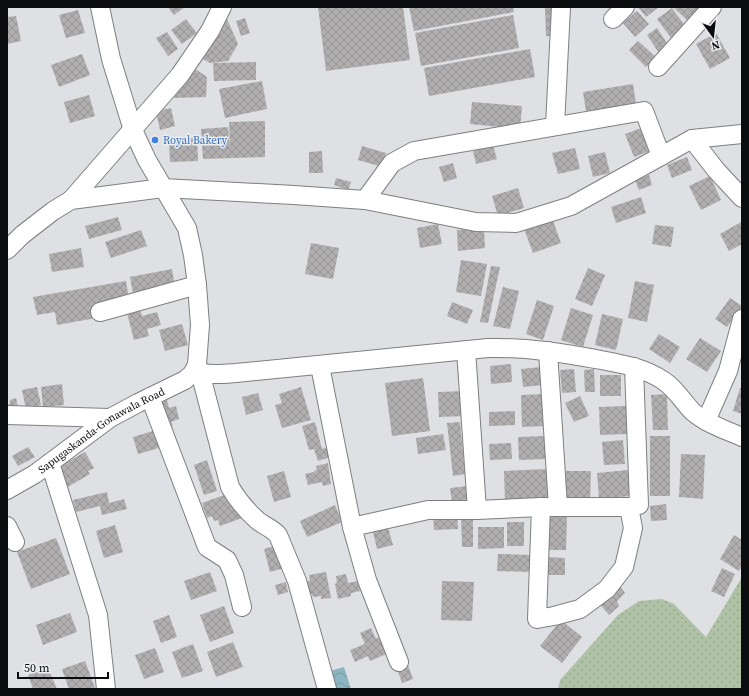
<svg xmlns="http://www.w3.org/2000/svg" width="749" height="696" font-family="'Source Serif 4',serif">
<defs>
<pattern id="grass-dots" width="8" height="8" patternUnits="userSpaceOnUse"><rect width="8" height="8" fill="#b0c2a5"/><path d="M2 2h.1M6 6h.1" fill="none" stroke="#96a68d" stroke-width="1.8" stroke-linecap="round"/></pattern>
<pattern id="water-waves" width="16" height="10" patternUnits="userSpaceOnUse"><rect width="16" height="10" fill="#8bb5c0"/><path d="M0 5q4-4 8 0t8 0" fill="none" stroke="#779aa4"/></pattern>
<pattern id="building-cross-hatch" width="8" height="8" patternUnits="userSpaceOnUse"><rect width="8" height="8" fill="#b1aeb0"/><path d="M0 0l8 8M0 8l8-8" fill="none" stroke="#979496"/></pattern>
</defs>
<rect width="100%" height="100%" fill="#dee0e3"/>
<path fill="url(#grass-dots)" d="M742,577V689H558L560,680L618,615L639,601L662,599L674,604L706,637Z"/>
<path fill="url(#water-waves)" d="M344,667L351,689H336L330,671Z"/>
<path fill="url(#building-cross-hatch)" d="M168,7H185L174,15Z
M318,7H403L410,60L326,71Z
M409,7H513L514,12L414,31Z
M638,7H659L646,17Z
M673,7H697L700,10L689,22Z
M545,8H557L558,36H546Z
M672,8L686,27L671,38L657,19Z
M78,10L85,33L66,38L59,15Z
M637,11L649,24L635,37L623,23Z
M513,15L519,48L421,66L415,33Z
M16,16L21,41L7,44V17Z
M245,18L250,33L241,36L236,21Z
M186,19L197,33L182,44L171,30Z
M227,19L238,44L228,61L210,63L201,58Z
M657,28L669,46L659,53L647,35Z
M167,32L178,49L168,56L156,38Z
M716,33L730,58L710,69L696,44Z
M638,41L656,57L646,67L629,50Z
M530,49L535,77L429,96L424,68Z
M82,54L90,75L59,87L51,65Z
M256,62V80L214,81L213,63Z
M194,68L207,77L206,97L174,98Z
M262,81L267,109L225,118L219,89Z
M633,84L636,104L586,111L583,92Z
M89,95L95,116L70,123L64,102Z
M472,102L522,106L520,129L470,124Z
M171,108L175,126L160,130L156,111Z
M265,121V157L203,159L201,129L228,127L230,150L229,122Z
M647,126L655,149L634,157L625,134Z
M197,138L198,161L170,162L169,139Z
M493,145L497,159L476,164L473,151Z
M362,146L386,153L382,167L358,160Z
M575,148L580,169L558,174L552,153Z
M322,151L323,173H309V152Z
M605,152L610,173L593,177L588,156Z
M687,157L692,170L672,178L667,165Z
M453,163L457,178L444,182L439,167Z
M649,175L652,185L639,190L635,180Z
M710,176L721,200L701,210L689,186Z
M336,178L351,182L348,190L334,185Z
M518,188L524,208L498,216L492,196Z
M641,197L646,213L616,223L611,207Z
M118,217L122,230L89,239L85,226Z
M552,218L561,243L533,253L524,229Z
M741,222L742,224V244L729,251L720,234Z
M438,224L442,244L420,248L417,228Z
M655,225L674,227L671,247L652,244Z
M484,228L485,248L458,251L457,230Z
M141,230L147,246L111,258L105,242Z
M311,243L339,248L333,279L305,274Z
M81,248L84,267L52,272L49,254Z
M461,260L487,264L481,296L456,292Z
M491,266L500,267L488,323L480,322Z
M588,268L605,275L592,306L575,299Z
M172,269L175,287L133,294L130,277Z
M126,281L129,299L93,305L96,318L57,325L55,312L37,315L33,297Z
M635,281L654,285L647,322L628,318Z
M503,287L519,291L510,329L493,326Z
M730,298L742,306L727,327L715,319Z
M537,300L554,306L543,340L526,334Z
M452,302L473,310L467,324L447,316Z
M571,308L593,315L583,347L561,340Z
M140,309L142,316L157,312L161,325L147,329L149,336L134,340L127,313Z
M602,314L623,319L616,350L595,345Z
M182,324L188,345L165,351L159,330Z
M659,334L680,347L670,363L649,349Z
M700,338L721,351L707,372L686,359Z
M511,364L512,382L491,384L490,366Z
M542,367L543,385L523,387L521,369Z
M574,369L576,392L562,393L560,370Z
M594,369L595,392H585L584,370Z
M600,375H621V396H600Z
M423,378L430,431L392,436L385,383Z
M62,384L64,405L43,407L41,387Z
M37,387L41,405L26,409L22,390Z
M301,387L311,420L282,428L275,405L282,403L279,394Z
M740,388H742V414L733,411Z
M465,391L466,416L439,417L438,392Z
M258,393L263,410L246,415L242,397Z
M543,394L544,426L522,427L521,395Z
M667,394L668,430H653L651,395Z
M580,396L589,416L574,422L565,403Z
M16,398L18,407L7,410V405L10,404V400Z
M167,400L169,408L176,406L179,419L171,422L173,426L166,428L159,402Z
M626,406L627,434L600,435L599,407Z
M515,411V425L489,426V412Z
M315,422L322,449L328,447L331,457L318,461L314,449L309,450L302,426Z
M460,422L465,474L453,476L447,423Z
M153,431L159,448L138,454L133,437Z
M443,434L446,450L418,454L416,438Z
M545,436L546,459L519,460L518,437Z
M650,436H670V496H650Z
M623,440L625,464L604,465L602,442Z
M511,443L512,459L490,460L489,444Z
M28,447L35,457L18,466L12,456Z
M85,452L94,468L88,471L90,474L66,488L55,469Z
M681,454L705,455L703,499L679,497Z
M207,460L217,491L204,495L194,465Z
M328,463L331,484L323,486L322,482L308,485L305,474L314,472V471L317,470L316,466Z
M547,469L549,499L505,501L504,471Z
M628,470L630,496L599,499L597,473Z
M284,471L291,497L274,502L267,476Z
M566,471H591L590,502H565Z
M468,486L470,501L452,503L450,488Z
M107,492L109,503L124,499L127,509L102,515L100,506L76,512L73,500Z
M230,493L242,518L220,526L218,520L214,521L212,516L207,518L202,503Z
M666,504L667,520L651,521L650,506Z
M335,505L342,522L307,537L300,521Z
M457,514L458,529L434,530L433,515Z
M461,514H473V547H462Z
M548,516L567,517L566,550H547Z
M507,522H524V546H507Z
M387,524L393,545L377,549L372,528Z
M115,525L123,552L104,558L96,531Z
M478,527H504V548L478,549Z
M734,535L742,540V566L739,571L720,559Z
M56,538L70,574L31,589L17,552Z
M278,545L284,568L270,572L264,549Z
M498,554L532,555L531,572L497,571Z
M544,557L565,558V575H543Z
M722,568L735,574L724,597L711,591Z
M210,572L217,591L191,600L184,581Z
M326,572L331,598L321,599V596L313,597L312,594L306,595L304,582L310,581L309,575Z
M346,574L348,583L358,581L360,591L351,593V596L338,599L335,584L337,583L336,576Z
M442,581L474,582L472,621L441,620Z
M286,582L288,592L278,595L275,585Z
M619,585L625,593L617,601L619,606L609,615L598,602Z
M224,606L234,633L210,642L200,615Z
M70,613L77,632L43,645L36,625Z
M169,615L177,637L161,643L153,621Z
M561,620L582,637L562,663L540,646Z
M371,628L376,639L383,635L391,652L370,661L368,656L355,662L350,650L365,644L360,633Z
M233,642L243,667L216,677L207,652Z
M193,644L203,671L182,678L172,652Z
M155,648L164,672L144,679L135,655Z
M85,661L95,688L91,689H69L62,669Z
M408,665L413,679L402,683L397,669Z
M48,668L57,689H33L28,675Z"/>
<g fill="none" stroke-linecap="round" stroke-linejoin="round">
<defs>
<g id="minor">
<path d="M613,19L625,7"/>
<path d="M658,67L712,7"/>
<path d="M555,126L561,7"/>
<path d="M692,139L716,170L742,198"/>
<path d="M71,200L180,75L210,31L222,7"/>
<path d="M365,200L392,163L414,151L644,111L661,156"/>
<path d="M7,250L22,235L53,211L71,200L163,188L294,195L365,200L476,222L516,223L571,206L692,139L742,134"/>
<path d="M100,312L197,285"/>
<path d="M466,350L477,510L541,507H629L639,505L634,367"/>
<path d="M548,351L558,507"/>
<path d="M320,366L352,527L367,580L399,662"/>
<path d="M195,370C207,376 223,374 236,373L488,348C527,347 563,353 601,360C623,364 645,368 664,381C676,389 683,402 693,412C707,424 726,430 742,437"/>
<path d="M200,372L230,487C237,499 247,511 257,520C264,526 272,528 278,535L297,581L327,689"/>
<path d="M150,397L207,547L227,560L234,575L242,607"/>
<path d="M7,415L110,418"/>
<path d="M706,421L728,371L742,319"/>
<path d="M50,463L98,615L106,689"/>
<path id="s1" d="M7,490L35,474L110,418L138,403L185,380L192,374L197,365L200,325L197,285L193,255L187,228L147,160L133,130L111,59L100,7"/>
<path d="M541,507L537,619L554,616L580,609L607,589L624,567L633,528L629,507"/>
<path d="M7,526L15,542"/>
<path d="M352,527L428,510H477"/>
</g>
</defs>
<use href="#minor" stroke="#7d7f81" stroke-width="20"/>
<use href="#minor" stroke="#fff" stroke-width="18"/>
</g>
<circle fill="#3f7fe0" stroke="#ebeef0" stroke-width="1.5" cx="155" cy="140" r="4"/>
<g text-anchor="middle" stroke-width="3" stroke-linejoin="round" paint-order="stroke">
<g font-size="11" fill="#366cbe" stroke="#ebeef0" text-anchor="start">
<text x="163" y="144">Royal Bakery</text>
</g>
<g font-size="11" fill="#0b0c0d" stroke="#ebeef0">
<text dy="4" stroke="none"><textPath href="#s1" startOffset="112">Sapugaskanda-Gonawala Road</textPath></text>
</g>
</g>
<rect width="749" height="696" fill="none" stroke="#0b0c0d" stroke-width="16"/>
<g transform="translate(713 36) rotate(165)" stroke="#ebeef0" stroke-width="3" paint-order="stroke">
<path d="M0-3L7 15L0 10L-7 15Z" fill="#0b0c0d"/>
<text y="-6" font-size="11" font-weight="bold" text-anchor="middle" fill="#0b0c0d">N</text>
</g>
<path d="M18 672v6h90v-6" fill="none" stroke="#0b0c0d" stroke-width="2"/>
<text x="24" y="672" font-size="12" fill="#0b0c0d" stroke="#ebeef0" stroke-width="3" paint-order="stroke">50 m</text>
</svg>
